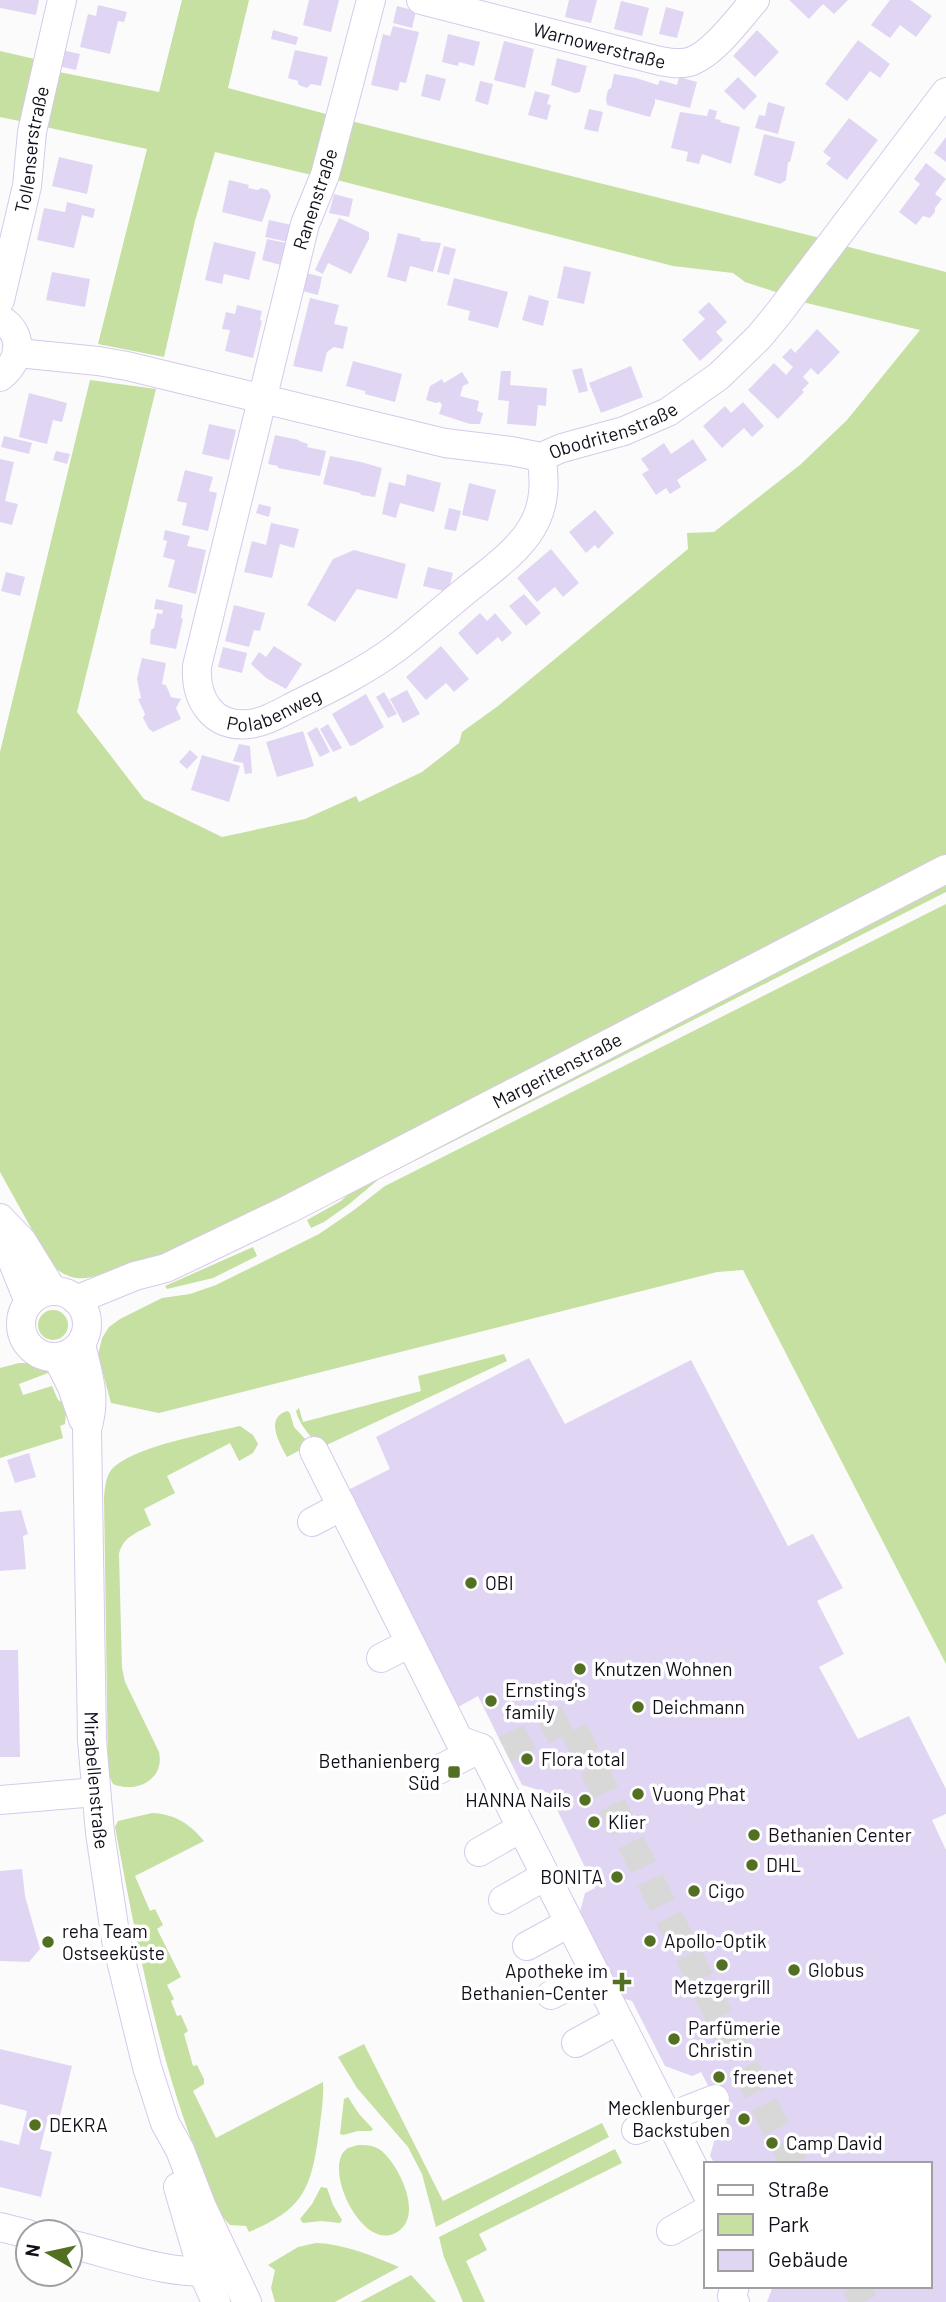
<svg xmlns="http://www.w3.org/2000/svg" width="946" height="2302" font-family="Barlow,sans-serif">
<rect width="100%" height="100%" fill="#fbfbfb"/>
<path fill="#c5e0a1" d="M182,0H249L228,88L330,115L316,176L215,152L195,221L164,357L98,344L147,149L41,126L54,71L159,92Z
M0,51L39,60L24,122L0,117Z
M347,120L816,237L824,239L782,294L745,282L733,273L673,266L333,179Z
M841,245L946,272V858L158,1262L107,1280L103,1273C83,1282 67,1280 51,1264L0,1172V752L90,380L156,389L77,712L144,799L222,837L305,819L356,796L359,802L422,772L459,743L462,732L498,706L688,549L687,533L714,532L800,465L847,420L920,330L798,301Z
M946,882V892L379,1179L348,1205L324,1222L311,1228L307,1220L341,1201L360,1183Z
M946,904V1664L743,1270L717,1272L159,1413L111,1403L98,1355L102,1338L109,1327L120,1319L162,1298L190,1294L216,1285L319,1234L354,1210L385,1186Z
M253,1247L257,1256L213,1278L167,1289L165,1286Z
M38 1325a15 15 0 1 1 30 0a15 15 0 1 1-30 0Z
M504,1354L507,1361L318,1449C311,1433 301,1429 296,1411L299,1408L303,1422L421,1391L418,1376Z
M19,1363H28L47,1370L48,1373L19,1384L23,1395L52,1386L58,1400L63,1402L66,1412L65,1424L60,1426L63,1438L0,1458V1368Z
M287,1411L290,1413L294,1427L307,1441L300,1450L287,1457C280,1444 264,1418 287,1411Z
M240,1426L253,1435L258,1444L253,1453L239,1461L230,1443L167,1476L175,1493L144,1509L151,1525C136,1533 123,1537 119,1554L122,1668L125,1682L159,1752C165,1779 137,1794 113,1784L108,1773L104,1497C105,1486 106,1473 115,1466C141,1445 206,1434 240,1426Z
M152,1813C175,1814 190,1824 204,1841L135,1876L150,1911L155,1909L163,1925L157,1929L181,1977L167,1985L174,1999L171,2001L177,2016L181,2015L188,2031L184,2034L193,2066L197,2065L204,2079V2084L193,2091L216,2138L323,2082C324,2099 321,2115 319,2132C311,2189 304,2209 249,2232L246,2226L230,2225C214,2210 208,2183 200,2163C157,2054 137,1942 115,1827L118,1821Z
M364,2044L443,2201L602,2123L609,2137L436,2227L422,2174L408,2147L357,2088L338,2057Z
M348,2097L359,2114L373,2129L371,2131H358L343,2135L340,2134L344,2099Z
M358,2145C366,2145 372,2145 379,2149C397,2161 422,2211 401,2229C366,2261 319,2166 348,2148C349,2148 357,2145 358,2145Z
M615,2149L622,2163L479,2234L487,2250L466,2261L485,2302H463L444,2257L439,2237Z
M321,2187L327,2188L333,2205L342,2220L340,2223L321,2221L303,2223L300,2219L312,2204Z
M316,2243C346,2244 372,2256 399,2267L335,2302H275L271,2288L275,2270L268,2265L298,2247Z
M411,2275L436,2302H360Z"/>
<path fill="#e1d5f4" d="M0,0H39L36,15L0,8Z
M309,0H339L331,32L303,25Z
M569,0H597L591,23L565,17Z
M789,0H848L834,14L823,4L809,19Z
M890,0H910L932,16L916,37L900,25L890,38L871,25Z
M621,1L649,8L642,36L614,29Z
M98,5L127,12L124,22L118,21L110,54L80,47L88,14L96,16Z
M397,6L416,11L412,28L393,23Z
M666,7L684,12L677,38L659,34Z
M393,26L419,32L406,83L400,82L398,91L371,85L383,34L390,36Z
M273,30L298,37L296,45L271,39Z
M757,30L779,52L755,77L733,56Z
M448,34L480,42L474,66L459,62L458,66L442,62Z
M858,40L890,64L880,78L870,71L847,101L825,84Z
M504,41L534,49L525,88L494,80Z
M62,50L80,54L76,70L58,66Z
M295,50L328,57L321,86L311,84L307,88L301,86L298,84V81L288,78Z
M557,58L587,66L580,92L575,93L551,85Z
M426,74L446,79L440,101L421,96Z
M614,74L636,78L658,85L660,80L677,85L679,77L697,82L690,108L655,99V103L650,117L607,105L606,98L608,90L611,88Z
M738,77L757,96L744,110L724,91Z
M480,81L493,84L488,105L475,101Z
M535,91L550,95L547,104L551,105L547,120L528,115Z
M768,102L785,107L778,134L755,128L759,115L765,116Z
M589,109L603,112L598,132L584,129Z
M709,109L717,111L715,119L721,120L720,122L740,127L731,164L702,154L699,164L686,161L688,152L671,148L680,112L707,116Z
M849,118L878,140L847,180L826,164L831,158L823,152Z
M764,134L795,142L790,162H788L786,180L780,184L754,175Z
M946,137V162L934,153Z
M59,157L93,165L87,194L52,186Z
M926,163L946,179L935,194L942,199L935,208V212L930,218L923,216L916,225L899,212L920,184L914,179Z
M229,180L249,185L248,188L258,190L261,188L268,190L271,196L262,222L222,212Z
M334,194L353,199L349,217L329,213Z
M67,202L95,209L93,218L82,215L74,248L37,240L44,208L65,212Z
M339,218L369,232V239L351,274L328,263L323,274L315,270Z
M269,220L292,225L288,242L265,237Z
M398,233L420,238L421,241L441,243L433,272L410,266L406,282L387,277Z
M267,239L286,243L281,265L262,260Z
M214,242L256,252L249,280L224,274L222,284L205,280Z
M444,246L456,249L449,275L437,272Z
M564,266L591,272L584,304L557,298Z
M52,272L90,279L85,307L46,300Z
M306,273L322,277L318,295L302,291Z
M454,278L508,292L498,328L468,320L470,311L447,305Z
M529,295L549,301L543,326L522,320Z
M310,298L339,305L334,324L348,327L343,349L334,347L327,352L322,372L293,366Z
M709,302L727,322L716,332L723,340L700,361L682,340L705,319L698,312Z
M237,305L262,311L260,320L262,321L253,358L225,351L230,330L222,329L226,312L235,314Z
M817,329L840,352L818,375L811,368L803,377L809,383L802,390L804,392L778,419L748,390L774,363L786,375L793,367L782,357L791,348L795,353Z
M353,361L402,374L395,402L365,394V391L346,386Z
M631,366L643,397L601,413L589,383Z
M582,368L588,391L579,393L572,370Z
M501,371H511L510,385L547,388L546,406L538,405L536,426L507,424L509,401L498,400Z
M462,372L469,383L463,386L460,396L479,401L477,411L483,413L480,424H470L439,414L442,405L440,402L436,403L426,400L430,386L442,379L444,383Z
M29,393L67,403L62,422L53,420L47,444L19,437Z
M743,402L764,426L752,437L744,428L722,448L703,426L725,406L731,413Z
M209,424L236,430L229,460L202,454Z
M275,435L299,440V441L308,444L307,447L326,451L320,476L278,468V466L268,464Z
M4,436L32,443L29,454L1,447Z
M693,439L707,460L677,480L681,487L670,494L666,488L656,495L642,474L649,470L641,459L664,443L671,454Z
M56,451L70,454L67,464L53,460Z
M330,456L361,462L382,468L375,497L361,495L360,493L323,484Z
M0,459L14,462L5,501L18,504L12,525L0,522Z
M185,470L213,477L209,491L217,493L208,531L182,525L187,503L177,501Z
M407,474L441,483L434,512L400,503L396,518L382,514L389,482L405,486Z
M469,483L496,490L488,521L462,515Z
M259,504L271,507L269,517L256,513Z
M449,508L461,511L456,531L444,529Z
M595,510L614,533L598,549L595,545L586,553L569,532Z
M271,523L299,529L294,548L280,544L272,578L244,572L252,541L266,545Z
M165,530L190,536L187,546L206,550L196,594L168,587L175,560L163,557L167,541L163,540Z
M551,549L579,583L563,597L555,587L537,602L517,578Z
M354,550L406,564L397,599L357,589L335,622L307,605L333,559Z
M428,567L453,573L448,592L423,586Z
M6,572L25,577L20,596L1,591Z
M524,594L541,613L526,626L509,606Z
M156,599L183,605L181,618L183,619L176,649L150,644L151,630L154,628L157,613L162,614L163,610L154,609Z
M234,605L265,613L260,631L254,630L249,647L225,641Z
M480,613L487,621L495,613L512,633L502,642L498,637L477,655L458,633Z
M274,646L302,664L286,689L266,678L251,664L259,652L266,657Z
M441,646L469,679L454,692L446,683L426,700L406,677Z
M223,647L247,653L242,673L218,667Z
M142,658L166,663L162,684L166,685L171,697L181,699L176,708L181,719L153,732L149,729L143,718L145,714L138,699L141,698L137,679Z
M407,690L420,714L403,723L390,699Z
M384,692L397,714L388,718L376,697Z
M366,694L384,727L354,745L350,746L332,714Z
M328,724L342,748L333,752L320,729Z
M317,727L330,752L320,757L307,733Z
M303,731L314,766L277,777L266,742Z
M239,744L250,746L252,773L245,774L243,763L233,761Z
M190,750L198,757L187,769L179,762Z
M202,755L240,766L229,802L191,790Z
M529,1358L565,1424L691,1360L788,1546L813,1534L843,1588L817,1601L844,1654L819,1667L858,1739L909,1716L946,1789V1814L932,1820L946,1850V2302H767L773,2286H930V2164H715L710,2156L718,2127L727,2122L701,2072L692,2076L665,2066L632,2001L614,1996L577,1923L585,1893L595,1888L549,1793L522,1785L478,1696L451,1711L340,1494L390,1469L376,1437Z
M29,1453L36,1477L15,1483L7,1460Z
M21,1510L28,1534L23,1536L26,1569L0,1571V1512Z
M0,1650H18L20,1757H0Z
M22,1869L25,1896L40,1949L29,1962L0,1961V1871Z
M0,2049L72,2066L59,2120L48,2117L40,2149L52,2152L41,2197L0,2187V2140L19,2145L27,2111L0,2104Z"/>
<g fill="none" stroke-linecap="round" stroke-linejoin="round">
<path stroke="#d8d8d9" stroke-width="28" stroke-dasharray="28 14" stroke-linecap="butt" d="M505,1750L568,1718L794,2164
M856,2286L864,2302"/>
<defs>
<g id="minor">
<path id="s1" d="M371,0L325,175L305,224L197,666C195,699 212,728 249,724C266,722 282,712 298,704C331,688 365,671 395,649C420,630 444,608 469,588C490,571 517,552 531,529C544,508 546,482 541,457"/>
<path id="s2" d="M421,0L660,61C671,63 682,65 692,61C715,52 739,18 755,0"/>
<path id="s3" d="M0,300L27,186L32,132L62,0"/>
<path d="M0,319C25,333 21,362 0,377"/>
<path id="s4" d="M18,353L98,361L127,366L445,443L511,451L541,457L562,448L624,431L668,412L719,376L759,337L778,314L946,92"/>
<path d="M0,1218L22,1241L53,1291"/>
<path d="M2,1235L29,1302"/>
<circle cx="54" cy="1324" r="33"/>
<path id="s5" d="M76,1300L135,1276L166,1268L289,1209L946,869"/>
<path id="s6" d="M81,1344C88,1375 97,1397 87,1429L92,1740L100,1833L116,1940L147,2067L165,2123L180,2150L202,2207L247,2302"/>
<path d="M57,1357L72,1387L83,1419"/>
<path d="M314,1451L459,1740L481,1748L706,2192"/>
<path d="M312,1522L342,1506"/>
<path d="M381,1658L410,1643"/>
<path d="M438,1770L481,1748"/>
<path d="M0,1800L96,1792"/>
<path d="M479,1852L521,1828"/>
<path d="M503,1900L545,1876"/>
<path d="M527,1946L569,1923"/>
<path d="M551,1995L594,1973"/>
<path d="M576,2043L618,2020"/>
<path d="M636,2130L715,2099"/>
<path d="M178,2187L203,2273L216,2302"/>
<path d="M0,2227L28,2234"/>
<path d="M671,2231L706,2211"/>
<path d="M70,2244C120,2256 169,2276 221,2271"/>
<path d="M735,2302L732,2296L735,2286"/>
</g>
</defs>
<use href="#minor" stroke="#d7c9eb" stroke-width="30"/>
<use href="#minor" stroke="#fff" stroke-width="28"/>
</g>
<g fill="#536f22" stroke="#fff" stroke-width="2.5">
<circle cx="471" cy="1583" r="7"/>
<circle cx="580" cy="1669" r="7"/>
<circle cx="491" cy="1701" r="7"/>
<circle cx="638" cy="1707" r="7"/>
<circle cx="527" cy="1759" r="7"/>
<rect x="447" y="1765" width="14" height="14" rx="3.5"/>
<circle cx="638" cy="1794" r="7"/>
<circle cx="585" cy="1800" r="7"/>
<circle cx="594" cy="1822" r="7"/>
<circle cx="754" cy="1835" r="7"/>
<circle cx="752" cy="1865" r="7"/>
<circle cx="617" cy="1877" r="7"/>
<circle cx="694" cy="1891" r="7"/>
<circle cx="650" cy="1941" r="7"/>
<circle cx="48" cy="1942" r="7"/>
<circle cx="722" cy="1965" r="7"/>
<circle cx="794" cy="1970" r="7"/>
<path d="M618.5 1971.5h7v7h7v7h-7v7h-7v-7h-7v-7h7z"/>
<circle cx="674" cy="2039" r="7"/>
<circle cx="719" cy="2077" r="7"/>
<circle cx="744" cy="2119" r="7"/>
<circle cx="35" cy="2125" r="7"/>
<circle cx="772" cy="2143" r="7"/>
</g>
<g text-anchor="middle" stroke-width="7" stroke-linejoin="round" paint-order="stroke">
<g font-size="19" fill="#130f1a" stroke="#fff">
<text dy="7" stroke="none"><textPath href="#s2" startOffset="184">Warnowerstraße</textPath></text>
<text dy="7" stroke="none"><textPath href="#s3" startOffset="154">Tollenserstraße</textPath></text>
<text transform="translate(315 199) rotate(-72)" y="7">Ranenstraße</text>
<text dy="7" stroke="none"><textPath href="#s4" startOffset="611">Obodritenstraße</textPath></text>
<text dy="7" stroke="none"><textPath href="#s1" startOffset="807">Polabenweg</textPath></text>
<text dy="7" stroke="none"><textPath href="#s5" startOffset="534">Margeritenstraße</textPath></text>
<text dy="7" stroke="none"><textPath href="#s6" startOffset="438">Mirabellenstraße</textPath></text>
</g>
<g font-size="19" fill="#130f1a" stroke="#fff" text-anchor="start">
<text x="485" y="1590">OBI</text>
<text x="594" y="1676">Knutzen Wohnen</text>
<text x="505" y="1697">Ernsting's<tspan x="505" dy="22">family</tspan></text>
<text x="652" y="1714">Deichmann</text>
<text x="541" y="1766">Flora total</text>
<text x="440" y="1768" text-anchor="end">Bethanienberg<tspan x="440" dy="22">Süd</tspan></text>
<text x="652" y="1801">Vuong Phat</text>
<text x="571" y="1807" text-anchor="end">HANNA Nails</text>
<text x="608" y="1829">Klier</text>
<text x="768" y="1842">Bethanien Center</text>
<text x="766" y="1872">DHL</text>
<text x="603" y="1884" text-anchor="end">BONITA</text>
<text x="708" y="1898">Cigo</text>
<text x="62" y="1938">reha Team<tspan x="62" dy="22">Ostseeküste</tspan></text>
<text x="664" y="1948">Apollo-Optik</text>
<text x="808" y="1977">Globus</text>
<text x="608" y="1978" text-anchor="end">Apotheke im<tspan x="608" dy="22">Bethanien-Center</tspan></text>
<text x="722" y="1994" text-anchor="middle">Metzgergrill</text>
<text x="688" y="2035">Parfümerie<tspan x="688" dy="22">Christin</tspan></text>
<text x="733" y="2084">freenet</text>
<text x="730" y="2115" text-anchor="end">Mecklenburger<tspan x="730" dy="22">Backstuben</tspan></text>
<text x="49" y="2132">DEKRA</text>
<text x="786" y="2150">Camp David</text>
</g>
</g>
<rect x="704" y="2162" width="228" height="126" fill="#ffffff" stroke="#a19fa3" stroke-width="2"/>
<rect x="718" y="2185" width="35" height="10" fill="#ffffff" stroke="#a19fa3" stroke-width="2"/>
<text x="768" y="2197" font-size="21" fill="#130f1a">Straße</text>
<rect x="718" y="2214" width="35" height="21" fill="#c5e0a1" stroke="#a19fa3" stroke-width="2"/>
<text x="768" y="2232" font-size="21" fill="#130f1a">Park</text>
<rect x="718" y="2250" width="35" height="21" fill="#e1d5f4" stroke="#a19fa3" stroke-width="2"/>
<text x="768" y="2267" font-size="21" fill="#130f1a">Gebäude</text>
<g transform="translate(49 2253) rotate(279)"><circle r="33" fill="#ffffff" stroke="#a19fa3" stroke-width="2"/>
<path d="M0-5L12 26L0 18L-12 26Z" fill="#536f22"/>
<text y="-10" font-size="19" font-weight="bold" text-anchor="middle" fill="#130f1a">N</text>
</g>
</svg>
